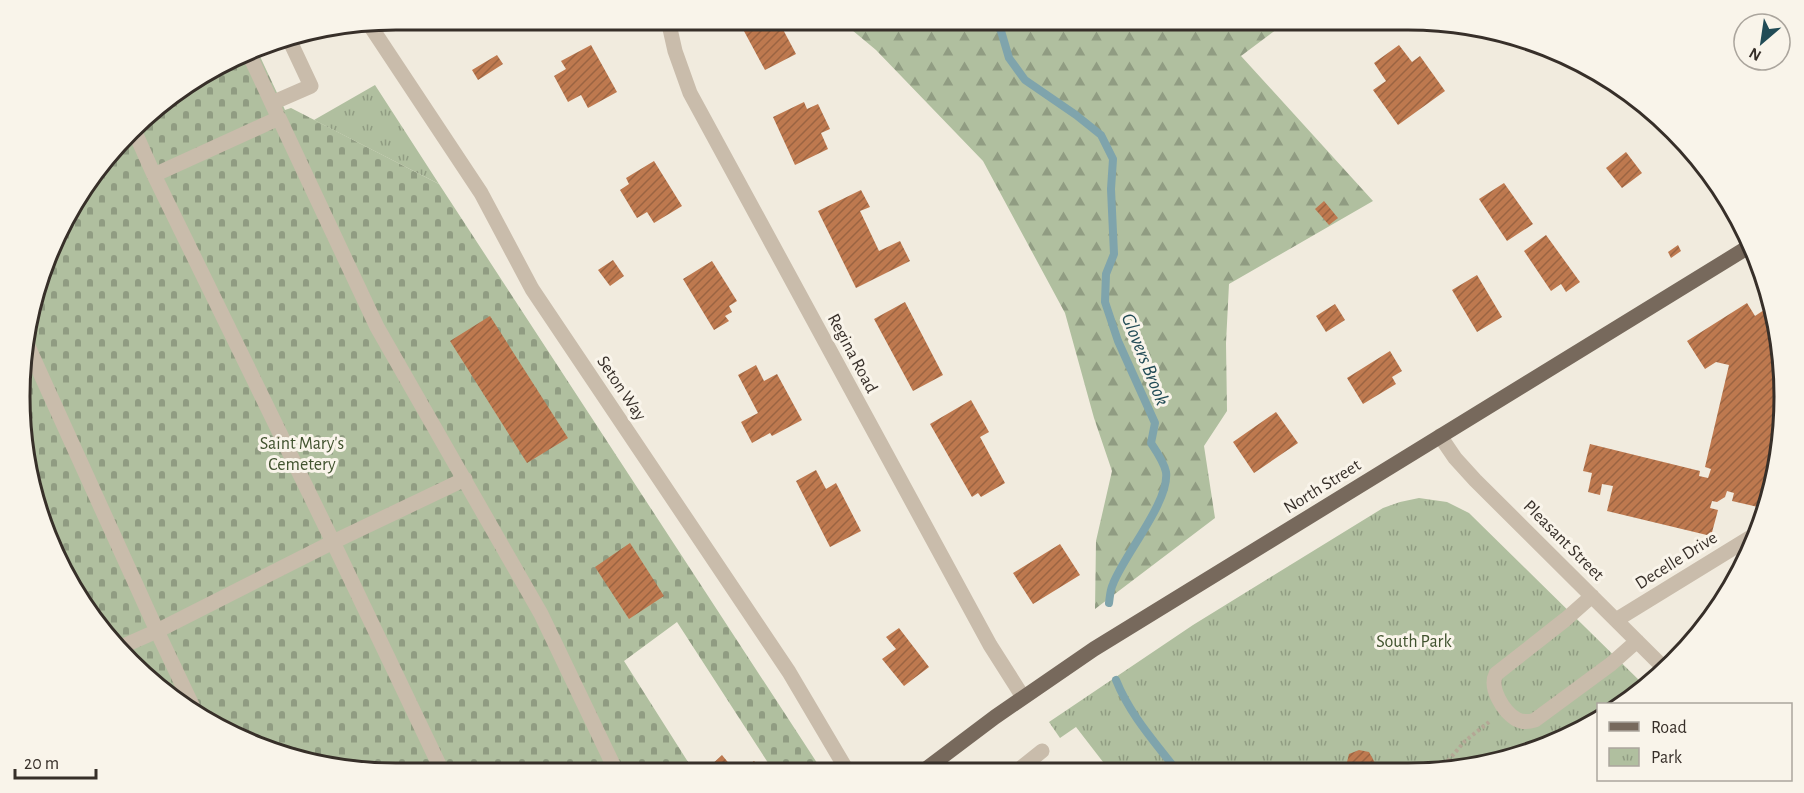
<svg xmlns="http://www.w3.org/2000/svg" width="1804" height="793" font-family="'Alegreya Sans',sans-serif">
<defs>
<pattern id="forest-firs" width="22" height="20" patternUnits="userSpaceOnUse" patternTransform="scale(1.5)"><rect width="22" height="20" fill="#b0bf9f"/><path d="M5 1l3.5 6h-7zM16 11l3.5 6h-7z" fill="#909c82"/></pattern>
<pattern id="cemetery-stones" width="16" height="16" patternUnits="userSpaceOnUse" patternTransform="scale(1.5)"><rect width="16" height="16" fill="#b0bf9f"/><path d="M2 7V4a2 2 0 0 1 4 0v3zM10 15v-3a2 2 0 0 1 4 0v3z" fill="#909c82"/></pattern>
<pattern id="park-tufts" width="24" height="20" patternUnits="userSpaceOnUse" patternTransform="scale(1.5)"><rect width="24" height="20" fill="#b0bf9f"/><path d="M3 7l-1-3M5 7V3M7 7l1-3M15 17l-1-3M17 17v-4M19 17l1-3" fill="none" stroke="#909c82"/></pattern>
<pattern id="building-hatch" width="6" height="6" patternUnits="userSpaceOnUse" patternTransform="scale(1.5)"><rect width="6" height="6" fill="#be794f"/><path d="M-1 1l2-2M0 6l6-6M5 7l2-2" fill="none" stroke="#9b6442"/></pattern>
</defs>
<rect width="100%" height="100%" fill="#f1ebde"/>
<path fill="url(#forest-firs)" d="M840,20H1289L1241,56L1373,201L1229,284L1226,343L1227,411L1204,446L1215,518L1095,609L1096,541L1112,471L1094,418L1065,313L983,161L876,50Z"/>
<path fill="url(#cemetery-stones)" d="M257,50L285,110L291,108L439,184L823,772H774L677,622L624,661L695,773H397L275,753L148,680L70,585L27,470V323L70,208L148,113Z"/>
<path fill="url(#park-tufts)" d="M375,85L439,184L314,120Z
M1419,498L1447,502L1469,513L1646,687C1629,703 1621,704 1598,704V718L1552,745L1457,770L1110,771L1076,727L1060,738L1049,722L1193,625L1383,508L1400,502Z"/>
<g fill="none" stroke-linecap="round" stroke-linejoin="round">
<path stroke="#7fa4ac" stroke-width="8" d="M993,20L1001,31L1009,58L1025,80L1076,115L1101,135L1113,159L1111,189L1114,254L1106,274L1105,302L1118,341L1155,423L1151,443C1157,452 1164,462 1166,472C1170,501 1124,555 1113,584C1110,590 1110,597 1109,603
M1116,680C1130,715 1155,742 1177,771"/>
</g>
<path fill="url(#building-hatch)" d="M738,20H778L796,54L765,70Z
M591,45L617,92L588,108L581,95L568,102L554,76L566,69L561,61Z
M1399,45L1412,62L1420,56L1445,91L1398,125L1373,90L1386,81L1374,63Z
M497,55L503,64L478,80L472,70Z
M804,102L807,109L818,104L830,129L821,133L828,149L795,165L773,117Z
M1626,152L1642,173L1622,188L1606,168Z
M654,161L682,206L654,223L647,212L637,218L620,190L629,184L626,178Z
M1504,183L1533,224L1507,241L1479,199Z
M861,190L870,207L860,211L879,251L900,241L910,261L856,288L818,211Z
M1324,201L1338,218L1329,225L1315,209Z
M1546,235L1580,282L1566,292L1561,284L1551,291L1524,251Z
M1678,245L1681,251L1671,258L1668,252Z
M613,260L624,276L610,286L598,270Z
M712,261L737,301L729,306L732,312L725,316L729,321L714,330L683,279Z
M1477,275L1502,317L1477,332L1452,290Z
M905,302L943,375L913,391L874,319Z
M1747,303L1755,316L1767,308L1784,372L1781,395L1776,398L1774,402L1780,403L1777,426L1758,507L1732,501L1734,493L1727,491L1725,497L1717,502L1712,501L1710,508L1718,510L1711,536L1607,511L1613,486L1602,484L1600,495L1588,492L1592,473L1583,471L1590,444L1700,471L1699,476L1708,478L1711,469L1705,467L1729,365L1716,362L1705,369L1687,341Z
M1335,304L1345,320L1326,332L1316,316Z
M490,316L568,438L527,463L450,341Z
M1390,351L1402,371L1392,377L1396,384L1363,404L1347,378Z
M756,365L764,381L777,374L802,420L772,436L770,433L752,443L741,422L758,413L738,375Z
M971,400L989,432L980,437L1005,483L981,497L978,493L972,497L930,424Z
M1276,412L1298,443L1254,473L1233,442Z
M816,470L826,489L836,483L861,531L830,547L796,481Z
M630,543L664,596L629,619L595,567Z
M1060,544L1080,575L1033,604L1013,573Z
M899,628L929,667L904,686L882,659L896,649L886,637Z
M1359,750L1369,752L1375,763L1372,770L1348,771L1346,766L1349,754Z
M722,755L736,772L712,773L708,768Z
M754,761L764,772H740Z"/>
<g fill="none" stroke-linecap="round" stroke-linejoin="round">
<path stroke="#b4a795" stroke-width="4" stroke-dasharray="3 3" stroke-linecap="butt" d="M1440,770L1465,741L1489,722"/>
<path stroke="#c9bcab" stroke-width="15" d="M668,20L675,51L690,93L990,645L1023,697
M369,24L481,193L532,289L789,672L848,772
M249,54L276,112
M272,103L311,86L288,37
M134,130L154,175
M27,344L157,631L333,542L443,773
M1440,436L1455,458L1475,480L1664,668
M465,479L333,542L154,175L279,118L377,327L541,614L617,773
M1592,596L1566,619L1496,674C1489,688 1503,711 1516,719C1523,723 1529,722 1535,720L1611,664L1637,641
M1616,620L1756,534
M121,647L157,631L192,705
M1016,772L1042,751"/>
<path stroke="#77695c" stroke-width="15" d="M922,772L995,717L1094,649L1750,246"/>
</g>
<g text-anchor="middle" stroke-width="6" stroke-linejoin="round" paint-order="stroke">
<g font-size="18" fill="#372f29" stroke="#f9f4ea">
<text transform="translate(853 353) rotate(62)" y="6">Regina Road</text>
<text transform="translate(622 388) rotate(56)" y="6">Seton Way</text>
<text transform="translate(1322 486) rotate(-32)" y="6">North Street</text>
<text transform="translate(1564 540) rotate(45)" y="6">Pleasant Street</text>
<text transform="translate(1676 560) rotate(-32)" y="6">Decelle Drive</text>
</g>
<g font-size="18" fill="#41532f" stroke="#f9f4ea">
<text x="302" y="449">Saint Mary's<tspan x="302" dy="21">Cemetery</tspan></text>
<text x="1414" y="647">South Park</text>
</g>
<g font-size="20" font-style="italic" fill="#214b56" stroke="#f9f4ea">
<text transform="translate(1146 359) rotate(68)" y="7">Glovers Brook</text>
</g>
</g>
<path d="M0 0H1804V793H0ZM396 30H1408A366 366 0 0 1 1774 396V397A366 366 0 0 1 1408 763H396A366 366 0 0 1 30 397V396A366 366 0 0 1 396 30Z" fill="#f9f4ea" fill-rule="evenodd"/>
<path fill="none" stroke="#372f29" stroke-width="3" d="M396 30H1408A366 366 0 0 1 1774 396V397A366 366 0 0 1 1408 763H396A366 366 0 0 1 30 397V396A366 366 0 0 1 396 30Z"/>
<rect x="1597" y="703" width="195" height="78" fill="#f9f4ea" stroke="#aba59d" stroke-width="1.5"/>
<rect x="1609" y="722" width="30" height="9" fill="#77695c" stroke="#aba59d" stroke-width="1.5"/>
<text x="1651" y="733" font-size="18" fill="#372f29">Road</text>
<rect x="1609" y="748" width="30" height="18" fill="url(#park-tufts)" stroke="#aba59d" stroke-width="1.5"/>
<text x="1651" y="763" font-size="18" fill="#372f29">Park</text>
<g transform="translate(1762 42) rotate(209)"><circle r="28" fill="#f9f4ea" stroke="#aba59d" stroke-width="1.5"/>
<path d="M0-4.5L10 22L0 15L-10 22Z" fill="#214b56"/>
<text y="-9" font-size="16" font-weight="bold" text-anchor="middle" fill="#372f29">N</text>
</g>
<path d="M15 769v9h81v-9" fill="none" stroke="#372f29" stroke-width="3"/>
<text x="24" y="769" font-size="18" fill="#372f29" stroke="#f9f4ea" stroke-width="4.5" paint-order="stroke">20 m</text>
</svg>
